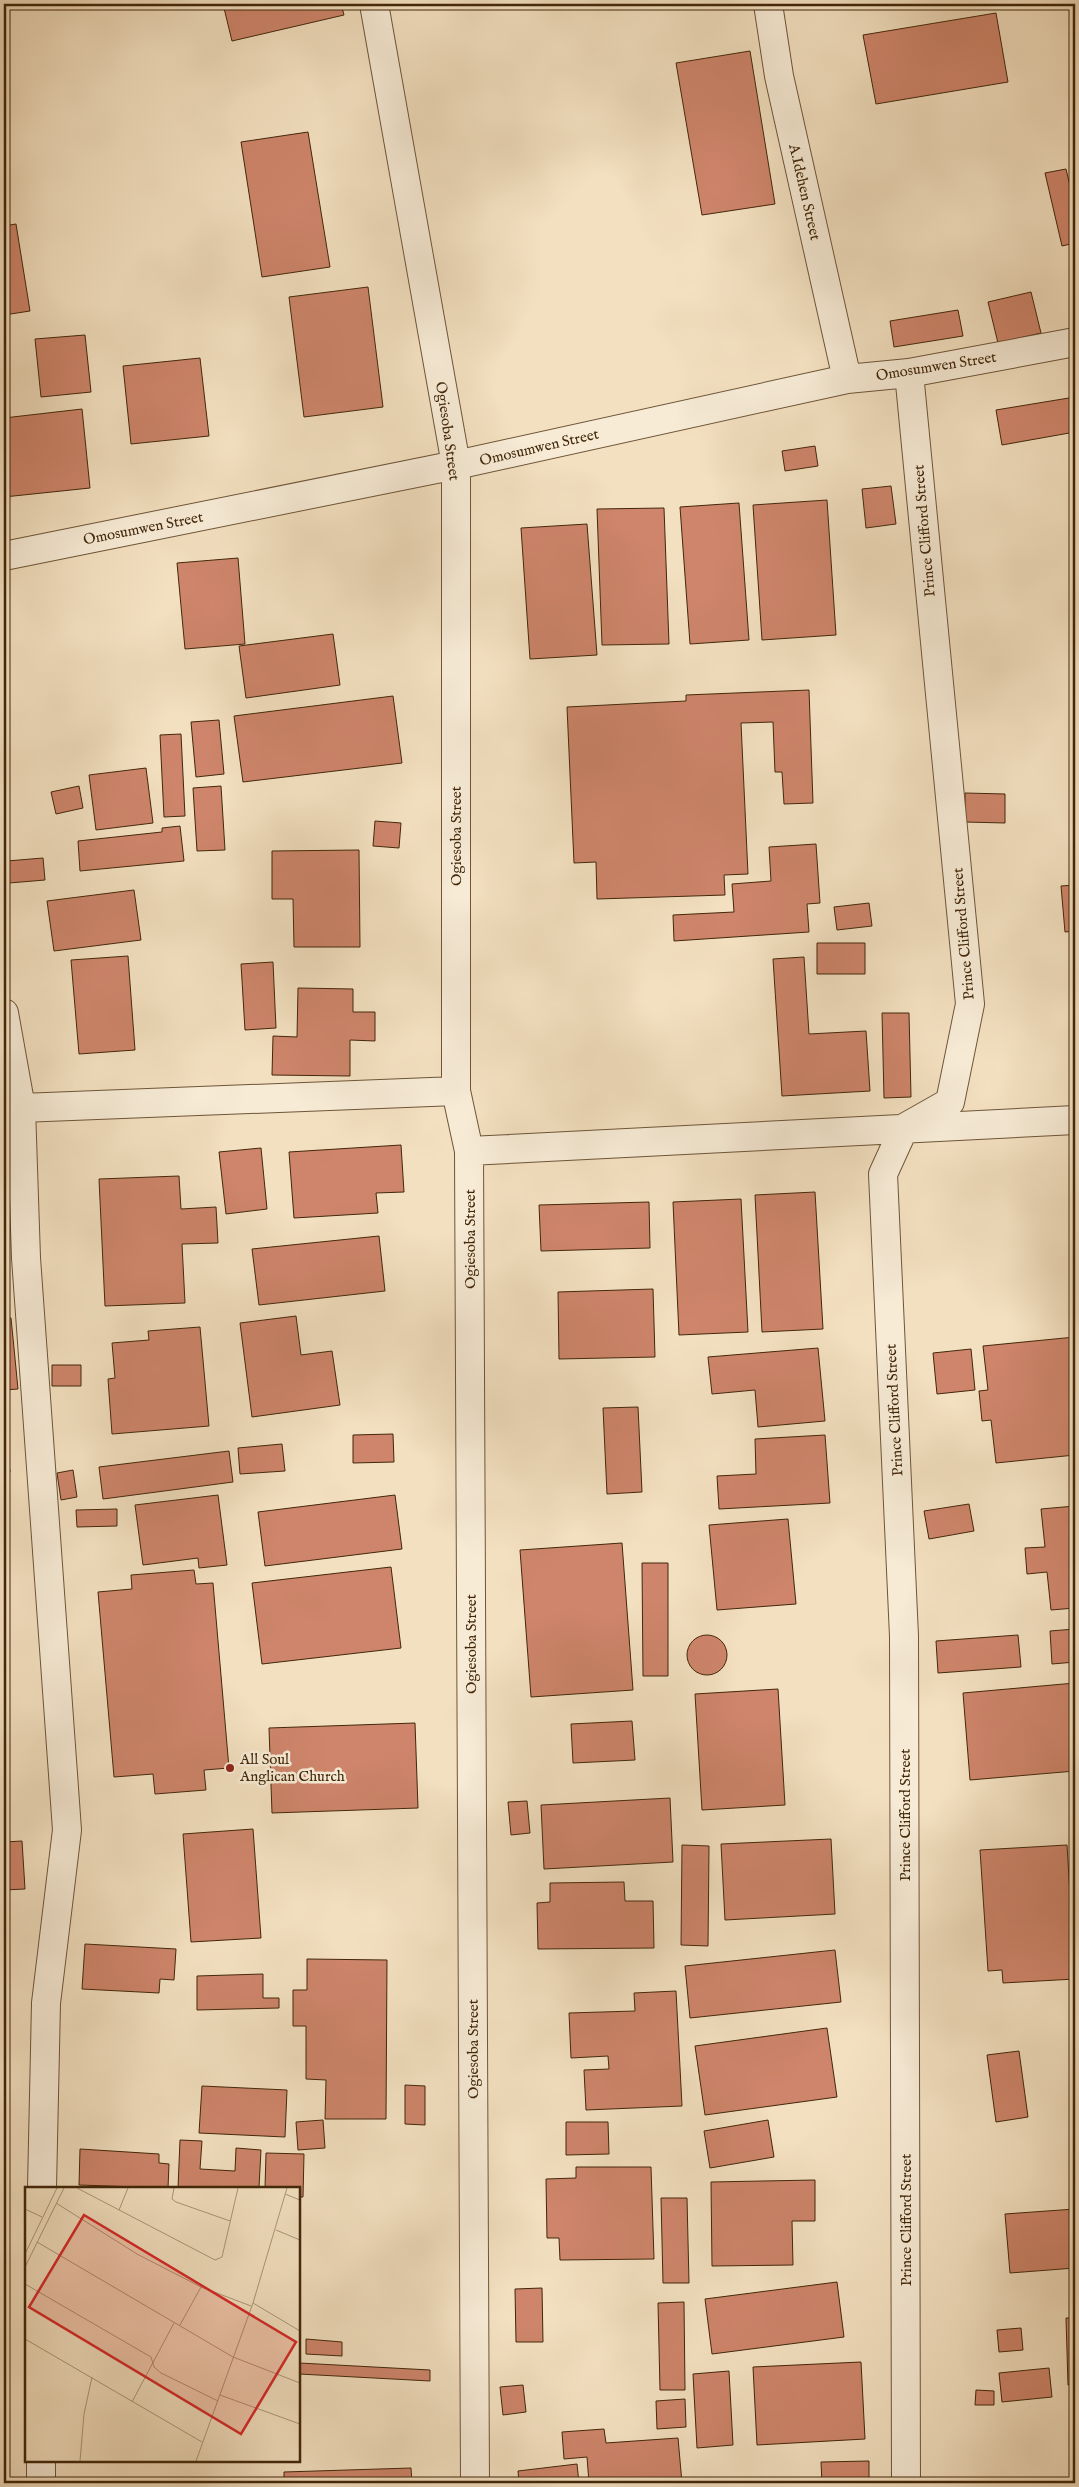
<svg xmlns="http://www.w3.org/2000/svg" width="1079" height="2487" font-family="'IM FELL English',serif">
<rect width="100%" height="100%" fill="#f3e0c0"/>
<filter id="stains"><feTurbulence type="fractalNoise" baseFrequency=".004" numOctaves="4"/><feColorMatrix values="0 0 0 0 .2 0 0 0 0 .09 0 0 0 0 .02 0 0 0 .5 -.17"/></filter>
<radialGradient id="worn" r=".72"><stop offset=".6" stop-color="#630" stop-opacity="0"/><stop offset="1" stop-color="#630" stop-opacity=".3"/></radialGradient>
<path fill="#ce856b" stroke="#42270a" d="M223,4H341L344,15L232,41Z
M996,13L1008,82L876,104L863,35Z
M750,51L775,204L702,215L676,63Z
M308,132L330,267L262,277L241,142Z
M1066,169L1075,207V243L1062,246L1045,173Z
M16,224L30,311L4,315V226Z
M368,287L383,407L304,417L289,297Z
M1031,292L1041,333L998,343L988,302Z
M958,310L963,336L894,347L890,321Z
M85,335L91,392L41,397L35,339Z
M200,358L209,436L131,444L123,366Z
M1075,397V432L1002,445L996,410Z
M82,409L90,488L4,497V418Z
M815,446L818,466L785,471L782,451Z
M891,486L896,524L866,528L862,489Z
M827,500L836,635L762,640L753,505Z
M739,503L749,640L690,644L680,507Z
M664,508L669,644L602,645L597,509Z
M587,524L597,655L530,659L521,528Z
M238,558L245,644L185,649L177,563Z
M333,634L340,685L246,698L239,646Z
M809,690L813,803L784,804L782,772H775L773,722L741,723L748,874L724,875L725,895L597,899L596,862L574,863L567,707L686,701V695Z
M393,696L402,763L243,782L234,716Z
M219,720L224,774L196,777L191,722Z
M181,734L185,816L164,817L160,735Z
M146,768L153,823L96,830L89,775Z
M79,786L83,808L56,814L51,792Z
M221,786L225,850L197,851L193,788Z
M965,793L1005,794V823L965,822Z
M375,821L401,823L399,848L373,846Z
M180,826L184,861L80,871L78,841L162,832V828Z
M816,844L820,903L807,904L809,932L674,941L673,915L734,912L732,884L771,881L769,847Z
M359,850L360,947H294L293,899H272V851Z
M43,858L45,880L9,883L7,861Z
M1075,885V931L1065,932L1061,886Z
M134,890L141,940L54,951L47,901Z
M869,903L872,926L837,930L834,907Z
M817,943H865V974H817Z
M128,956L135,1050L79,1054L71,960Z
M804,957L809,1034L866,1031L870,1091L782,1096L773,959Z
M273,962L276,1028L245,1030L241,964Z
M298,988L353,989V1012H375V1041L350,1040V1076L272,1075L273,1036L297,1037Z
M882,1013H909L911,1097L884,1098Z
M401,1145L404,1192L376,1193L378,1213L294,1218L289,1152Z
M261,1148L267,1209L226,1214L219,1152Z
M179,1176L181,1209L216,1207L218,1243L182,1244L185,1303L105,1306L99,1179Z
M815,1192L823,1329L762,1332L755,1195Z
M741,1199L748,1332L679,1335L673,1202Z
M649,1202L650,1248L541,1251L539,1205Z
M379,1236L385,1291L259,1305L252,1249Z
M4,1269L8,1301L4,1302Z
M653,1289L655,1357L559,1359L558,1292Z
M296,1316L301,1355L332,1351L340,1405L252,1417L240,1323Z
M4,1318H11L18,1389L4,1390Z
M200,1327L209,1426L112,1434L108,1379L115,1378L112,1343L149,1340L148,1331Z
M1075,1337V1455L996,1463L991,1420L982,1421L979,1391L988,1390L983,1346Z
M818,1348L825,1421L758,1427L755,1390L712,1394L708,1357Z
M971,1349L975,1390L937,1394L933,1353Z
M52,1365H81V1386H52Z
M638,1407L642,1492L607,1494L603,1408Z
M4,1431L10,1472L4,1473Z
M393,1434L394,1462L353,1463V1435Z
M825,1435L830,1503L719,1509L717,1476L756,1474L755,1439Z
M282,1444L285,1471L240,1474L238,1448Z
M229,1451L233,1482L103,1499L99,1467Z
M73,1470L77,1497L61,1500L57,1473Z
M218,1495L227,1565L199,1568L198,1558L143,1565L135,1505Z
M395,1495L402,1549L265,1566L258,1512Z
M969,1504L974,1531L929,1539L924,1511Z
M1075,1506V1608L1051,1610L1047,1572L1027,1574L1025,1548L1045,1547L1041,1509Z
M117,1509V1526L77,1527L76,1510Z
M788,1519L796,1604L717,1610L709,1525Z
M622,1543L633,1690L531,1697L520,1550Z
M642,1563H668V1676H643Z
M391,1567L401,1648L262,1664L252,1583Z
M194,1570L196,1584L213,1583L229,1768L204,1770L206,1790L155,1794L153,1774L114,1777L98,1592L132,1589L131,1575Z
M1075,1629V1662L1052,1664L1050,1631Z
M1018,1635L1021,1667L938,1673L936,1641Z
M687 1655a20 20 0 1 1 40 0a20 20 0 1 1-40 0Z
M1075,1683V1771L970,1780L963,1693Z
M778,1689L785,1805L702,1810L695,1694Z
M632,1721L635,1760L573,1763L571,1724Z
M415,1723L418,1808L272,1813L269,1728Z
M670,1798L673,1862L544,1869L541,1805Z
M527,1801L530,1833L511,1835L508,1802Z
M253,1829L261,1938L191,1942L183,1834Z
M831,1839L835,1914L725,1920L721,1844Z
M22,1841L25,1889L4,1890V1842Z
M682,1845L709,1846L708,1946L681,1945Z
M1067,1845L1075,1979L1003,1983L1002,1970L988,1971L980,1850Z
M624,1882L625,1901H653L654,1948L538,1949L537,1903L550,1902V1883Z
M85,1944L176,1949L174,1980L160,1979L159,1993L82,1989Z
M835,1950L841,2002L690,2018L685,1966Z
M307,1959L387,1960L386,2119H325L326,2080L306,2079V2026H293V1990H307Z
M263,1974V1998H279V2008L197,2010V1976Z
M676,1991L682,2106L586,2110L584,2070L609,2069L608,2056L571,2058L569,2013L635,2011L634,1993Z
M827,2028L837,2097L705,2115L695,2046Z
M1019,2051L1028,2117L996,2122L987,2055Z
M405,2085L425,2086V2125L405,2124Z
M202,2086L287,2090L285,2137L199,2133Z
M323,2120L325,2148L298,2150L296,2122Z
M768,2120L774,2157L710,2168L704,2131Z
M566,2122H608L609,2154L566,2155Z
M180,2140L202,2141L200,2169L235,2171L236,2148L261,2150L259,2187L178,2188Z
M80,2149L159,2154V2163L169,2164L168,2188L79,2185Z
M266,2153L304,2154L303,2197H299V2188H265Z
M576,2167H651L654,2259L560,2260L559,2238H547L546,2179L576,2178Z
M815,2180V2221H792L793,2265L712,2266L711,2182Z
M661,2198H687L689,2283H663Z
M1075,2209V2268L1010,2273L1005,2214Z
M837,2282L844,2337L712,2354L705,2299Z
M542,2288L543,2342H516L515,2289Z
M684,2302L685,2390H660L658,2303Z
M1066,2318H1075V2385H1068Z
M1021,2328L1023,2350L999,2352L997,2330Z
M306,2339L342,2342V2356L306,2354Z
M861,2362L865,2439L757,2445L753,2367Z
M299,2363L430,2370V2381L299,2374Z
M1049,2368L1052,2397L1002,2402L999,2373Z
M729,2371L733,2445L697,2448L693,2374Z
M523,2385L526,2412L503,2415L500,2387Z
M976,2390L994,2391V2405H975Z
M685,2399L686,2427L657,2429L656,2401Z
M604,2429L606,2443L678,2438L682,2483H589L587,2457L564,2459L562,2432Z
M869,2461V2483H822L821,2462Z
M577,2464L579,2483H519L518,2471Z
M411,2468L412,2483H284V2472Z"/>
<g fill="none" stroke-linecap="round" stroke-linejoin="round">
<defs>
<path id="street" d="M374,4L456,465V1091L469,1151L475,2483
M768,4L779,76L847,379
M4,556L456,465L847,379L909,373L1075,342
M4,1013L21,1108L26,1258L67,1830L46,2003L42,2188
M21,1108L456,1091
M469,1151L1075,1120
M41,2483V2461
M906,2483L904,1636L883,1174L904,1128L950,1102L970,1004L909,373"/>
</defs>
<use href="#street" stroke="#6e5538" stroke-width="30"/>
<use href="#street" stroke="#f7ebd6" stroke-width="28"/>
</g>
<circle fill="#8f2418" stroke="#f7ebd6" stroke-width="2" cx="230" cy="1768" r="5"/>
<g text-anchor="middle" stroke-width="5" stroke-linejoin="round" paint-order="stroke">
<g font-size="15" fill="#42270a" stroke="#f7ebd6">
<text transform="translate(805 192) rotate(77)" y="5">A.Idehen Street</text>
<text transform="translate(936 366) rotate(-9)" y="5">Omosumwen Street</text>
<text transform="translate(448 431) rotate(82)" y="5">Ogiesoba Street</text>
<text transform="translate(539 447) rotate(-13)" y="5">Omosumwen Street</text>
<text transform="translate(143 528) rotate(-11)" y="5">Omosumwen Street</text>
<text transform="translate(924 531) rotate(-95)" y="5">Prince Clifford Street</text>
<text transform="translate(456 836) rotate(-90)" y="5">Ogiesoba Street</text>
<text transform="translate(963 934) rotate(-95)" y="5">Prince Clifford Street</text>
<text transform="translate(470 1239) rotate(-90)" y="5">Ogiesoba Street</text>
<text transform="translate(894 1410) rotate(-93)" y="5">Prince Clifford Street</text>
<text transform="translate(471 1644) rotate(-90)" y="5">Ogiesoba Street</text>
<text transform="translate(905 1815) rotate(-90)" y="5">Prince Clifford Street</text>
<text transform="translate(473 2049) rotate(-90)" y="5">Ogiesoba Street</text>
<text transform="translate(906 2220) rotate(-90)" y="5">Prince Clifford Street</text>
</g>
<g font-size="15" fill="#42270a" stroke="#f7ebd6" text-anchor="start">
<text x="240" y="1764">All Soul<tspan x="240" dy="17">Anglican Church</tspan></text>
</g>
</g>
<g transform="translate(25 2187)">
<rect width="275" height="275" fill="#f3e0c0"/>
<path fill="none" stroke="#ac9677" stroke-width="1" d="M52,1L190,73L197,70L213,1M149,1L147,12L151,15L205,34M260,7L275,13M31,16L112,67L176,100L226,119M0,22L17,30M94,23L103,1M251,43L275,53M12,55L208,170L275,196M0,67L32,1M0,80L39,1M0,97L126,170L129,180L136,186L193,214M228,116L275,144M155,138L176,100M0,152L177,255M195,208L275,237M107,215L149,136M55,274L59,227L67,190M171,274L228,116L262,1"/>
<path fill="#d62828" fill-opacity="0.15" stroke="#d62828" stroke-width="2.5" d="M59,28L271,155L216,247L4,120Z"/>
<rect width="275" height="275" fill="none" stroke="#42270a" stroke-width="2.5"/>
</g>
<rect width="1079" height="2487" fill="none" stroke="#f3e0c0" stroke-width="20"/>
<rect x="5" y="5" width="1069" height="2477" fill="none" stroke="#42270a" stroke-width="2.5"/>
<rect x="10" y="10" width="1059" height="2467" fill="none" stroke="#42270a"/>
<rect width="100%" height="100%" filter="url(#stains)"/>
<rect width="100%" height="100%" fill="url(#worn)"/>
</svg>
